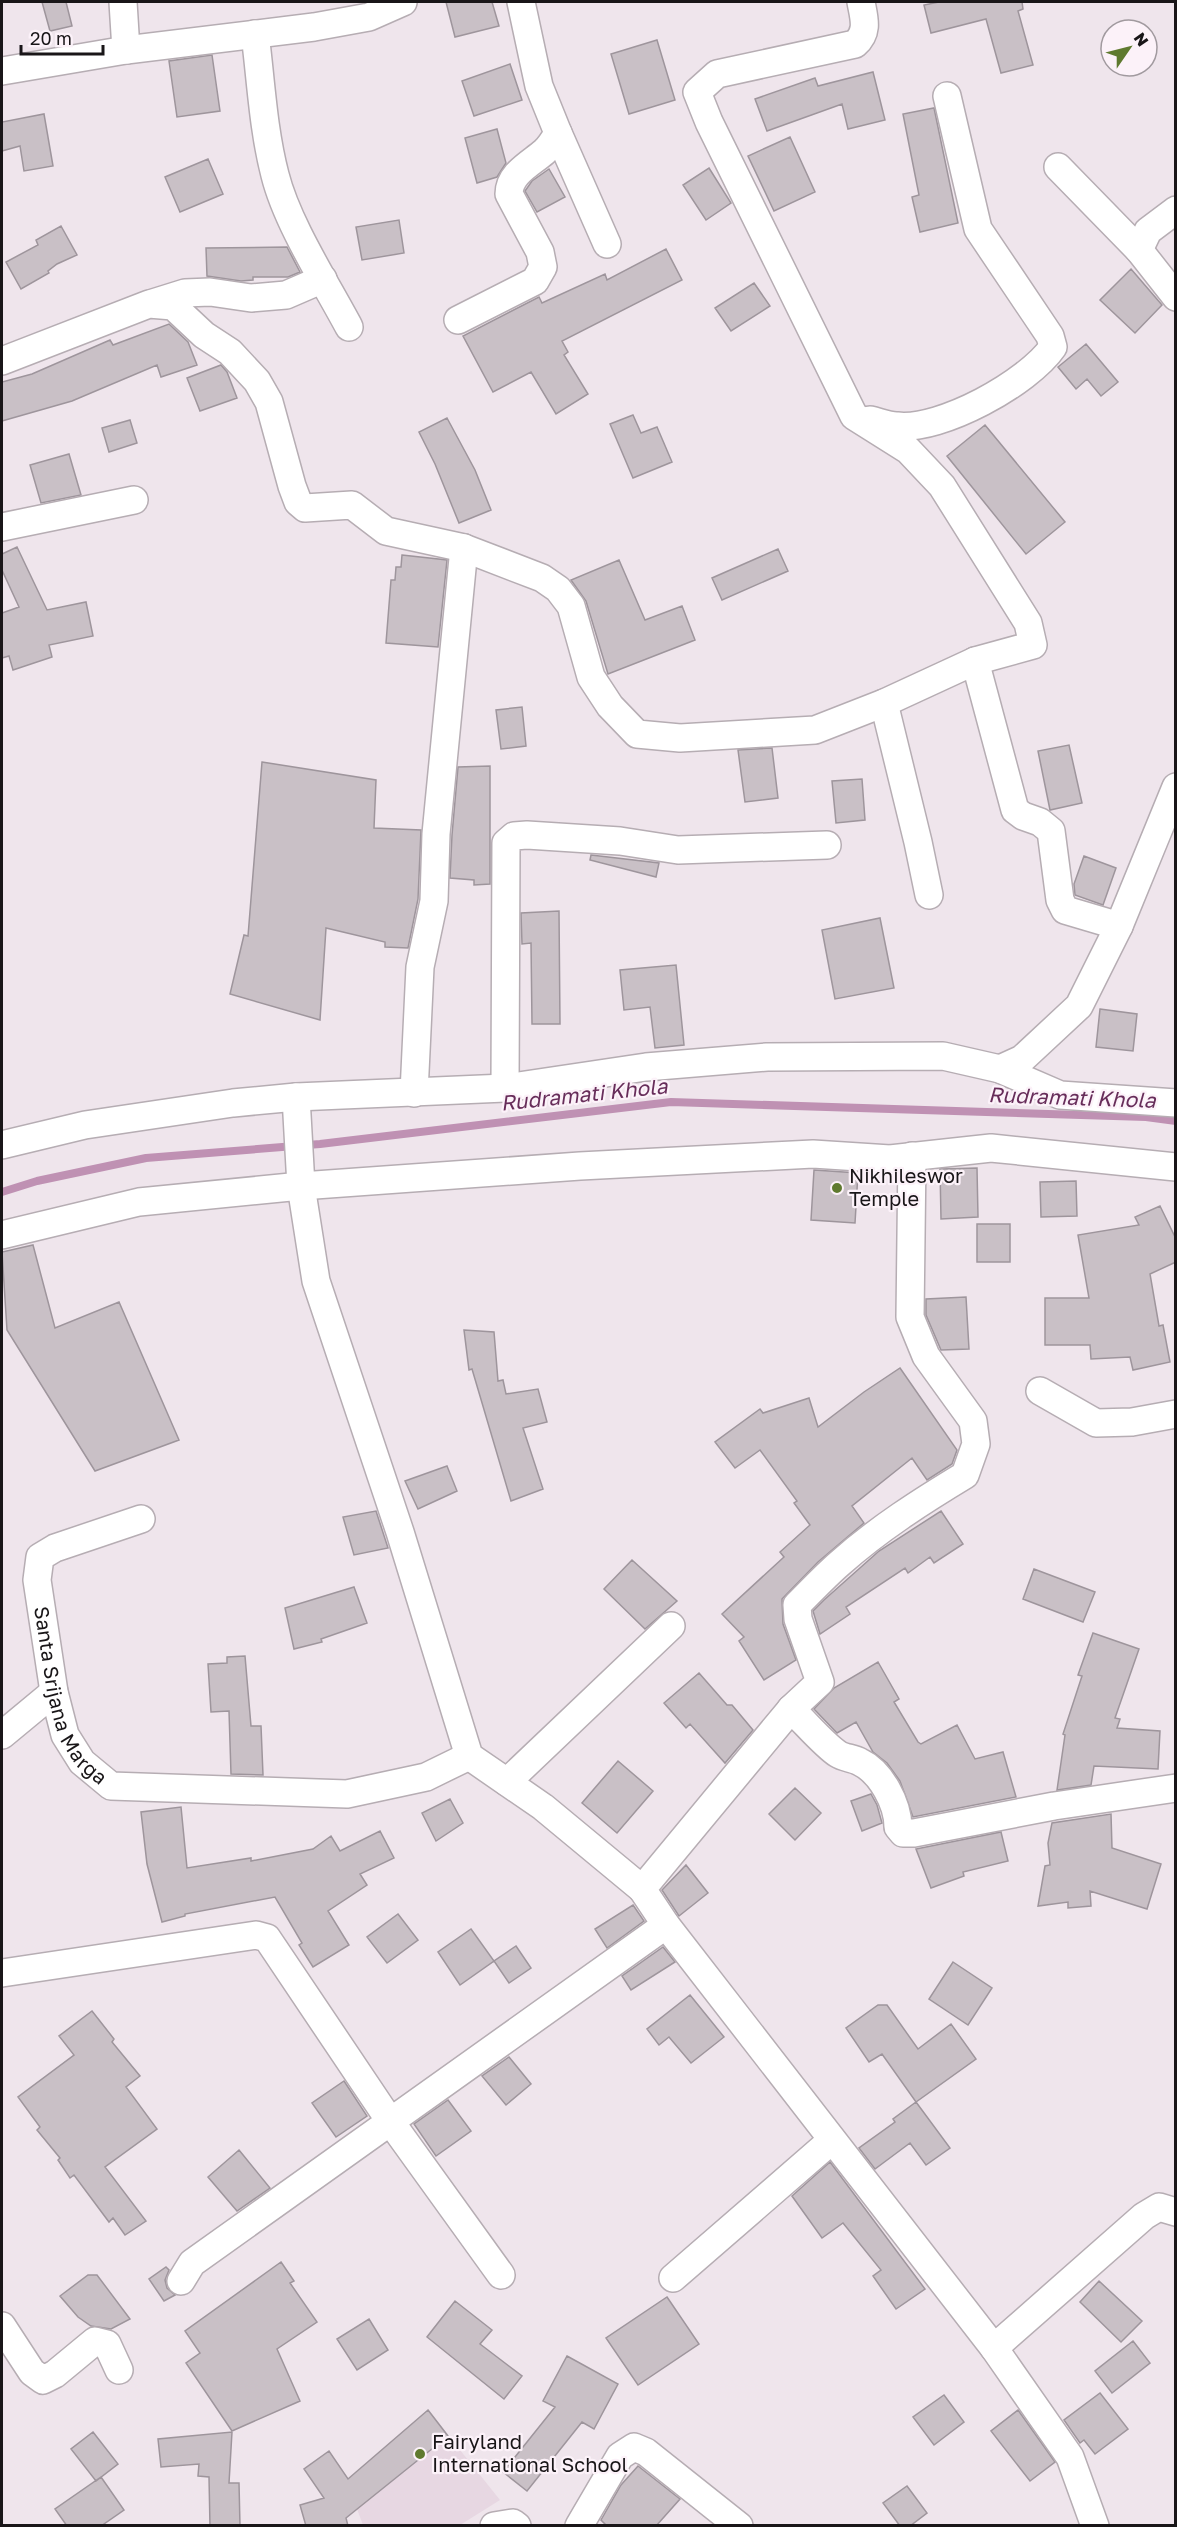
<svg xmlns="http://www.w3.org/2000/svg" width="1177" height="2527" font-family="'Golos Text',sans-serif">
<rect width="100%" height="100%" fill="#efe5ec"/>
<path fill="#e7d7e2" d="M428,2410L500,2500L460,2525H363L357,2509Z"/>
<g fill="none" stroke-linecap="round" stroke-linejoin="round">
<path stroke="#bf91b3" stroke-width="8" d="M2,1192L37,1181L146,1158L320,1144L671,1102L1146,1117L1176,1121"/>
</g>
<path fill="#c9c0c6" stroke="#9e959c" stroke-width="1.5" d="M42,2H66L72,26L50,31Z
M446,2H492L499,26L455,37Z
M939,2H1022L1023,9L1018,11L1033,65L1001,73L986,19L931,33L924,5Z
M657,40L675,100L629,114L611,54Z
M212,55L220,111L177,117L169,61Z
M510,64L522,100L474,116L462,81Z
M873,72L885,120L848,129L842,104L767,131L755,99L815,78L818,86Z
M934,108L958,223L920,232L912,197L919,195L903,114Z
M44,114L53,166L24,171L20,146L2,151V122Z
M497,129L506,163L497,177L477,183L465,138Z
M790,137L815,192L774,211L748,156Z
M208,159L223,194L180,212L165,177Z
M709,168L731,203L706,220L683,185Z
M549,169L565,197L537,212L525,191L532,181Z
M399,220L404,253L362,260L356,227Z
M61,226L77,255L57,264L48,271L49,273L21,289L6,262L38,245L36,240Z
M287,247L300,272L288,277H253V280L241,281L207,276L206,248Z
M666,249L682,280L562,341L568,352L564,355L588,394L556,414L531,372L493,392L463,336L539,297L542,303L605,274L607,280Z
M1131,269L1162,305L1135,333L1100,300Z
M754,283L770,306L731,331L715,308Z
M169,324L188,342L197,365L161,377L157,365L72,401L2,421V382L32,374L110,340L113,345Z
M1086,344L1118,382L1101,396L1087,379L1076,389L1058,367Z
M221,365L227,372L237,398L200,411L187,378Z
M633,415L641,433L657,427L672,462L633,478L610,424Z
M447,418L475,470L491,510L459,523L435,464L419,432Z
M130,420L137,443L109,452L102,428Z
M985,425L1065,522L1026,554L947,456Z
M69,454L81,495L41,503L30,465Z
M17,547L47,610L86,602L93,636L49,645L52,657L13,670L9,656L2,658V613L19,607L2,570V554Z
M778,549L788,571L722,600L712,578Z
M402,555L447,560L438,647L386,643L391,580H395L396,567H401Z
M619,560L645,620L682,606L695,640L608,674L586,601L571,580Z
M522,707L526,746L501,749L496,710Z
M1069,745L1082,803L1050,810L1038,751Z
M772,748L778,798L745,802L738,750Z
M262,762L376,780L374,828L421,830L418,899L408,948L385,947V942L326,928L320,1020L230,994L244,935L248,936Z
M490,766V884L474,885V880L450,878L452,835L458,767Z
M862,779L865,820L836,823L832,781Z
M591,855L659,863L656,877L590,860Z
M1084,856L1116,868L1103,905L1075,895L1074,884Z
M559,911L560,1024H532L531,943L522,944L521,913Z
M880,918L894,988L835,999L822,930Z
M676,965L684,1045L655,1048L650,1007L624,1010L620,970Z
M1100,1009L1137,1014L1133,1051L1096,1047Z
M977,1168L978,1217L941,1219L940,1169Z
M814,1170L858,1173L855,1223L811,1220Z
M1076,1181L1077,1216L1041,1217L1040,1182Z
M1160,1206L1176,1239V1262L1150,1274L1159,1326L1163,1325L1170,1362L1133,1370L1130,1357L1091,1359L1090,1345H1045V1298H1089L1078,1235L1139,1225L1135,1217Z
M977,1224H1010V1262H977Z
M33,1245L55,1328L119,1302L179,1440L95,1471L7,1330L2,1252Z
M966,1297L969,1349L941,1350L926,1315V1299Z
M464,1330L494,1332L498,1381L503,1380L506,1394L538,1389L547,1422L523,1428L543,1489L511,1501L472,1369L469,1370Z
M900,1368L957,1450L952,1464L927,1480L912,1458L852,1506L864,1523L818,1562L782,1599L783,1624L796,1660L764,1680L739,1641L744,1637L722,1614L784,1557L780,1552L810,1525L794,1503L797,1501L760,1450L735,1468L715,1442L760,1409L763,1413L809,1398L818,1427L864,1392Z
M447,1466L457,1491L418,1509L405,1481Z
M376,1511L388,1548L354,1555L343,1517Z
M941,1511L963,1544L934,1563L930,1557L908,1573L905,1568L846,1607L850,1614L820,1634L813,1611L824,1600L879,1551Z
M632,1560L677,1601L645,1629L604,1589Z
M1034,1569L1095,1592L1083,1622L1023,1599Z
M354,1587L367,1623L321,1639L322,1642L294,1649L285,1608Z
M1093,1633L1139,1649L1115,1718L1120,1719L1117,1728L1160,1731L1158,1769L1094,1766L1091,1785L1057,1790L1065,1735L1063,1734L1082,1676L1078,1675Z
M245,1656L251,1726H261L263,1775L231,1774L229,1711L211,1712L208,1664L227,1663V1657Z
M878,1662L899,1699L894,1702L918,1742L921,1744L957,1725L975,1759L1003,1752L1016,1797L913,1817L900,1781L887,1763L873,1752L856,1722L837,1733L814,1709L834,1688Z
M699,1673L727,1705H732L753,1730L725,1763L690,1724L686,1728L664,1703Z
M618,1761L653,1791L617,1833L582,1803Z
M795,1788L821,1813L795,1840L769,1814Z
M871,1794L877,1805L882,1823L862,1831L851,1801Z
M450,1799L463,1823L436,1841L422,1813Z
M181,1807L187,1868L251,1858V1861L313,1849L331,1836L340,1851L380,1831L394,1858L360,1874L367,1885L328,1911L349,1945L313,1967L299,1945L302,1943L275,1897L185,1914V1916L162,1922L147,1864L141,1812Z
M1111,1814L1112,1848L1161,1864L1147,1909L1090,1891L1091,1906L1068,1908V1902L1038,1906L1045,1866L1050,1865L1048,1843L1052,1823Z
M1001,1832L1008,1861L963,1872L964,1876L931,1888L916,1849Z
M686,1865L708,1893L679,1916L662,1890Z
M633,1905L644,1921L607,1948L595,1929Z
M398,1914L418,1940L387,1963L367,1937Z
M471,1929L494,1961L460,1985L438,1952Z
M516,1946L531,1968L509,1983L494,1961Z
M663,1947L675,1962L631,1990L622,1976Z
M953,1962L992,1988L968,2025L929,1999Z
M690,1995L724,2037L691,2063L669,2037L659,2045L647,2029Z
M878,2005H887L918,2049L951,2024L976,2059L916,2102L882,2054L869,2062L846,2028Z
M92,2011L114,2039L112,2042L140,2076L126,2087L157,2129L105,2167L146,2221L125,2235L113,2218L109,2222L74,2175L70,2178L58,2160L60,2158L37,2130L40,2127L18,2097L74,2055L59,2036Z
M509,2057L531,2084L506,2105L482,2076Z
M344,2081L367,2116L336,2137L312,2103Z
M448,2100L471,2131L436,2156L414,2124Z
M916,2102L950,2148L926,2165L910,2143L875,2169L859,2148L895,2122L893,2119Z
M239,2150L270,2188L237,2211L208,2177Z
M830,2162L925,2289L896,2309L873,2276L881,2270L843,2223L822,2238L792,2196Z
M281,2262L294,2281L290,2283L317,2322L277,2349L300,2401L232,2431L186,2363L200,2353L185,2331Z
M166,2267L169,2270L165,2280L167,2288L175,2295L164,2301L149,2279Z
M88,2275H97L130,2319L111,2329L91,2326L78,2317L60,2296Z
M1099,2281L1142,2321L1121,2342L1080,2302Z
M667,2297L699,2344L638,2385L606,2338Z
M455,2301L492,2330L480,2344L522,2376L504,2399L427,2337Z
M369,2319L388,2350L357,2370L337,2339Z
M1133,2341L1150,2363L1112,2393L1095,2371Z
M567,2356L618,2384L594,2429L582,2422L527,2491L503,2472L555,2407L543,2401Z
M1100,2393L1128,2429L1095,2454L1084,2440L1080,2443L1064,2420Z
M944,2395L964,2422L934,2445L913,2417Z
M428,2410L448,2436L346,2518L348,2526H306L300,2505L324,2498L304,2469L329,2451L348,2479Z
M1018,2410L1055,2462L1030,2481L991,2431Z
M93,2432L118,2464L96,2481L71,2449Z
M232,2432L229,2483H239L240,2526H210L209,2477L198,2476L199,2464L161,2467L158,2439Z
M638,2466L680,2499L656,2526H607L601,2520L621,2485Z
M101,2477L124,2510L101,2526H67L55,2509Z
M907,2486L927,2513L910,2526H900L883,2503Z"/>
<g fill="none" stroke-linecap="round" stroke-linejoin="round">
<defs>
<g id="minor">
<path d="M123,2L126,50"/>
<path d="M255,34C261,81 263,129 275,175C287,223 325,282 349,327"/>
<path d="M2,71L126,50L314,27L369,17L403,2"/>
<path d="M558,133L607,244"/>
<path d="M1058,167L1139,250L1176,297"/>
<path d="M1139,250L1148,231L1176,210"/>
<path d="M153,303L185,293L210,292L251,298L286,295L323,279"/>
<path d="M458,320L535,281L543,267L540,252L509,194C509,174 530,164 544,152C550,147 554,140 558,133L539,86L521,2"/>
<path d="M2,361L149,304L173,306L204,335L230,352L257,381L269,402L292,486L298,502L305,508L352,505L386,531L464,548L542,578L558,589L571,606L591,677L610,706L637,734L680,738L815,730L884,703L975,661L1033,645L1028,623L942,486L908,450L854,416L709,122L697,92L717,74L855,44C869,32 864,18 861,2"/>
<path d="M870,420C879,422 888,426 897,426C941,431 1028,383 1053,347L1050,336L978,229L947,96"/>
<path d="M2,527L134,500"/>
<path d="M975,661L1015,810L1023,816L1040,822L1051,831L1060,900L1065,910L1119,926"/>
<path d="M884,703L918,842L929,895"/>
<path d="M1000,1069L1022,1059L1079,1006L1119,926L1176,787"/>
<path d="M505,1088L506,843L514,836L527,835L620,841L678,850L827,845"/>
<path d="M414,1093L420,967L434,901L436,834L464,548"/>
<path d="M296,1097L301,1186L316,1281L400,1532L469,1756L543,1807L642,1889"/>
<path d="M2,1145L85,1125L233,1103L296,1097L505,1088L646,1067L767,1057L943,1056L1000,1069L1060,1095L1176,1103"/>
<path d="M912,1156L910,1317L926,1356L973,1421L976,1444L965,1475C922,1501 878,1529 840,1563C825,1576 811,1591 797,1605L798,1619L820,1682L791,1709L642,1889L666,1925L994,2348L1070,2457L1095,2526"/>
<path d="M2,1235L139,1202L301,1186L580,1166L813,1154L890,1159L991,1148L1176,1167"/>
<path d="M1040,1391L1096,1423L1132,1422L1176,1414"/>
<path id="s1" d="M141,1519L55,1548L40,1557L37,1580L54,1692L65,1735L82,1762L111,1786L347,1794L426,1777L469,1756"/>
<path d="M791,1709C804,1721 824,1745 838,1754C844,1758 853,1758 860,1762C881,1772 898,1804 898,1827L903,1833H914L1054,1806L1176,1788"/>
<path d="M2,1735L54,1692"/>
<path d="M507,1782L671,1626"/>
<path d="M2,1973L256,1935L267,1938L390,2121L501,2275"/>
<path d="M673,2278L832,2140"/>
<path d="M181,2281L192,2263L666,1925"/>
<path d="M2,2326L32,2372L43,2380L55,2374L95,2341L107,2344L119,2370"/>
<path d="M994,2348L1144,2216L1159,2207L1176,2212"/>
<path d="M494,2526L513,2523L517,2526"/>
<path d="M579,2526L620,2456L634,2447L646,2452L739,2526"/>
</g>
</defs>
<use href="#minor" stroke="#b6adb3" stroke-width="30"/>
<use href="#minor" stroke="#fff" stroke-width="27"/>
</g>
<g fill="#5f7a2f" stroke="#fcf2f9" stroke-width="2">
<circle cx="837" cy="1188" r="6"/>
<circle cx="420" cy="2454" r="6"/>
</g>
<g text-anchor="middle" stroke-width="4.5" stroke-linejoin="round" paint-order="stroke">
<g font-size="20" fill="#191618" stroke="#fcf2f9" text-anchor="start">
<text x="849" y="1183">Nikhileswor<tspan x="849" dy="23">Temple</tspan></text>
<text x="432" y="2449">Fairyland<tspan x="432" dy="23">International School</tspan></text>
</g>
<g font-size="20" fill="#191618" stroke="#fcf2f9">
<text dy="7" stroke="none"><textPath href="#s1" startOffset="254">Santa Srijana Marga</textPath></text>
</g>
<g font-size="21" font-style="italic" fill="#672d5a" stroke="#fcf2f9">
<text transform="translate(584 1095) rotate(-6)" y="7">Rudramati Khola</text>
<text transform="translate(1072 1098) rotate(2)" y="7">Rudramati Khola</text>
</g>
</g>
<rect width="1177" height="2527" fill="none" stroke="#191618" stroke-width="6"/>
<g transform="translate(1129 48) rotate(55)"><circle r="28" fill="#fcf2f9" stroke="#a19a9f" stroke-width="1.5"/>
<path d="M0-4.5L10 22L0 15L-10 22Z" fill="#5f7a2f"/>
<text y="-9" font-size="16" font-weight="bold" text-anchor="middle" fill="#191618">N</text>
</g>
<path d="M21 45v9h82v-9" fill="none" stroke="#191618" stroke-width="3"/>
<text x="30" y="45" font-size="18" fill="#191618" stroke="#fcf2f9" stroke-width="4.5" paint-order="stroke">20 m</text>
</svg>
